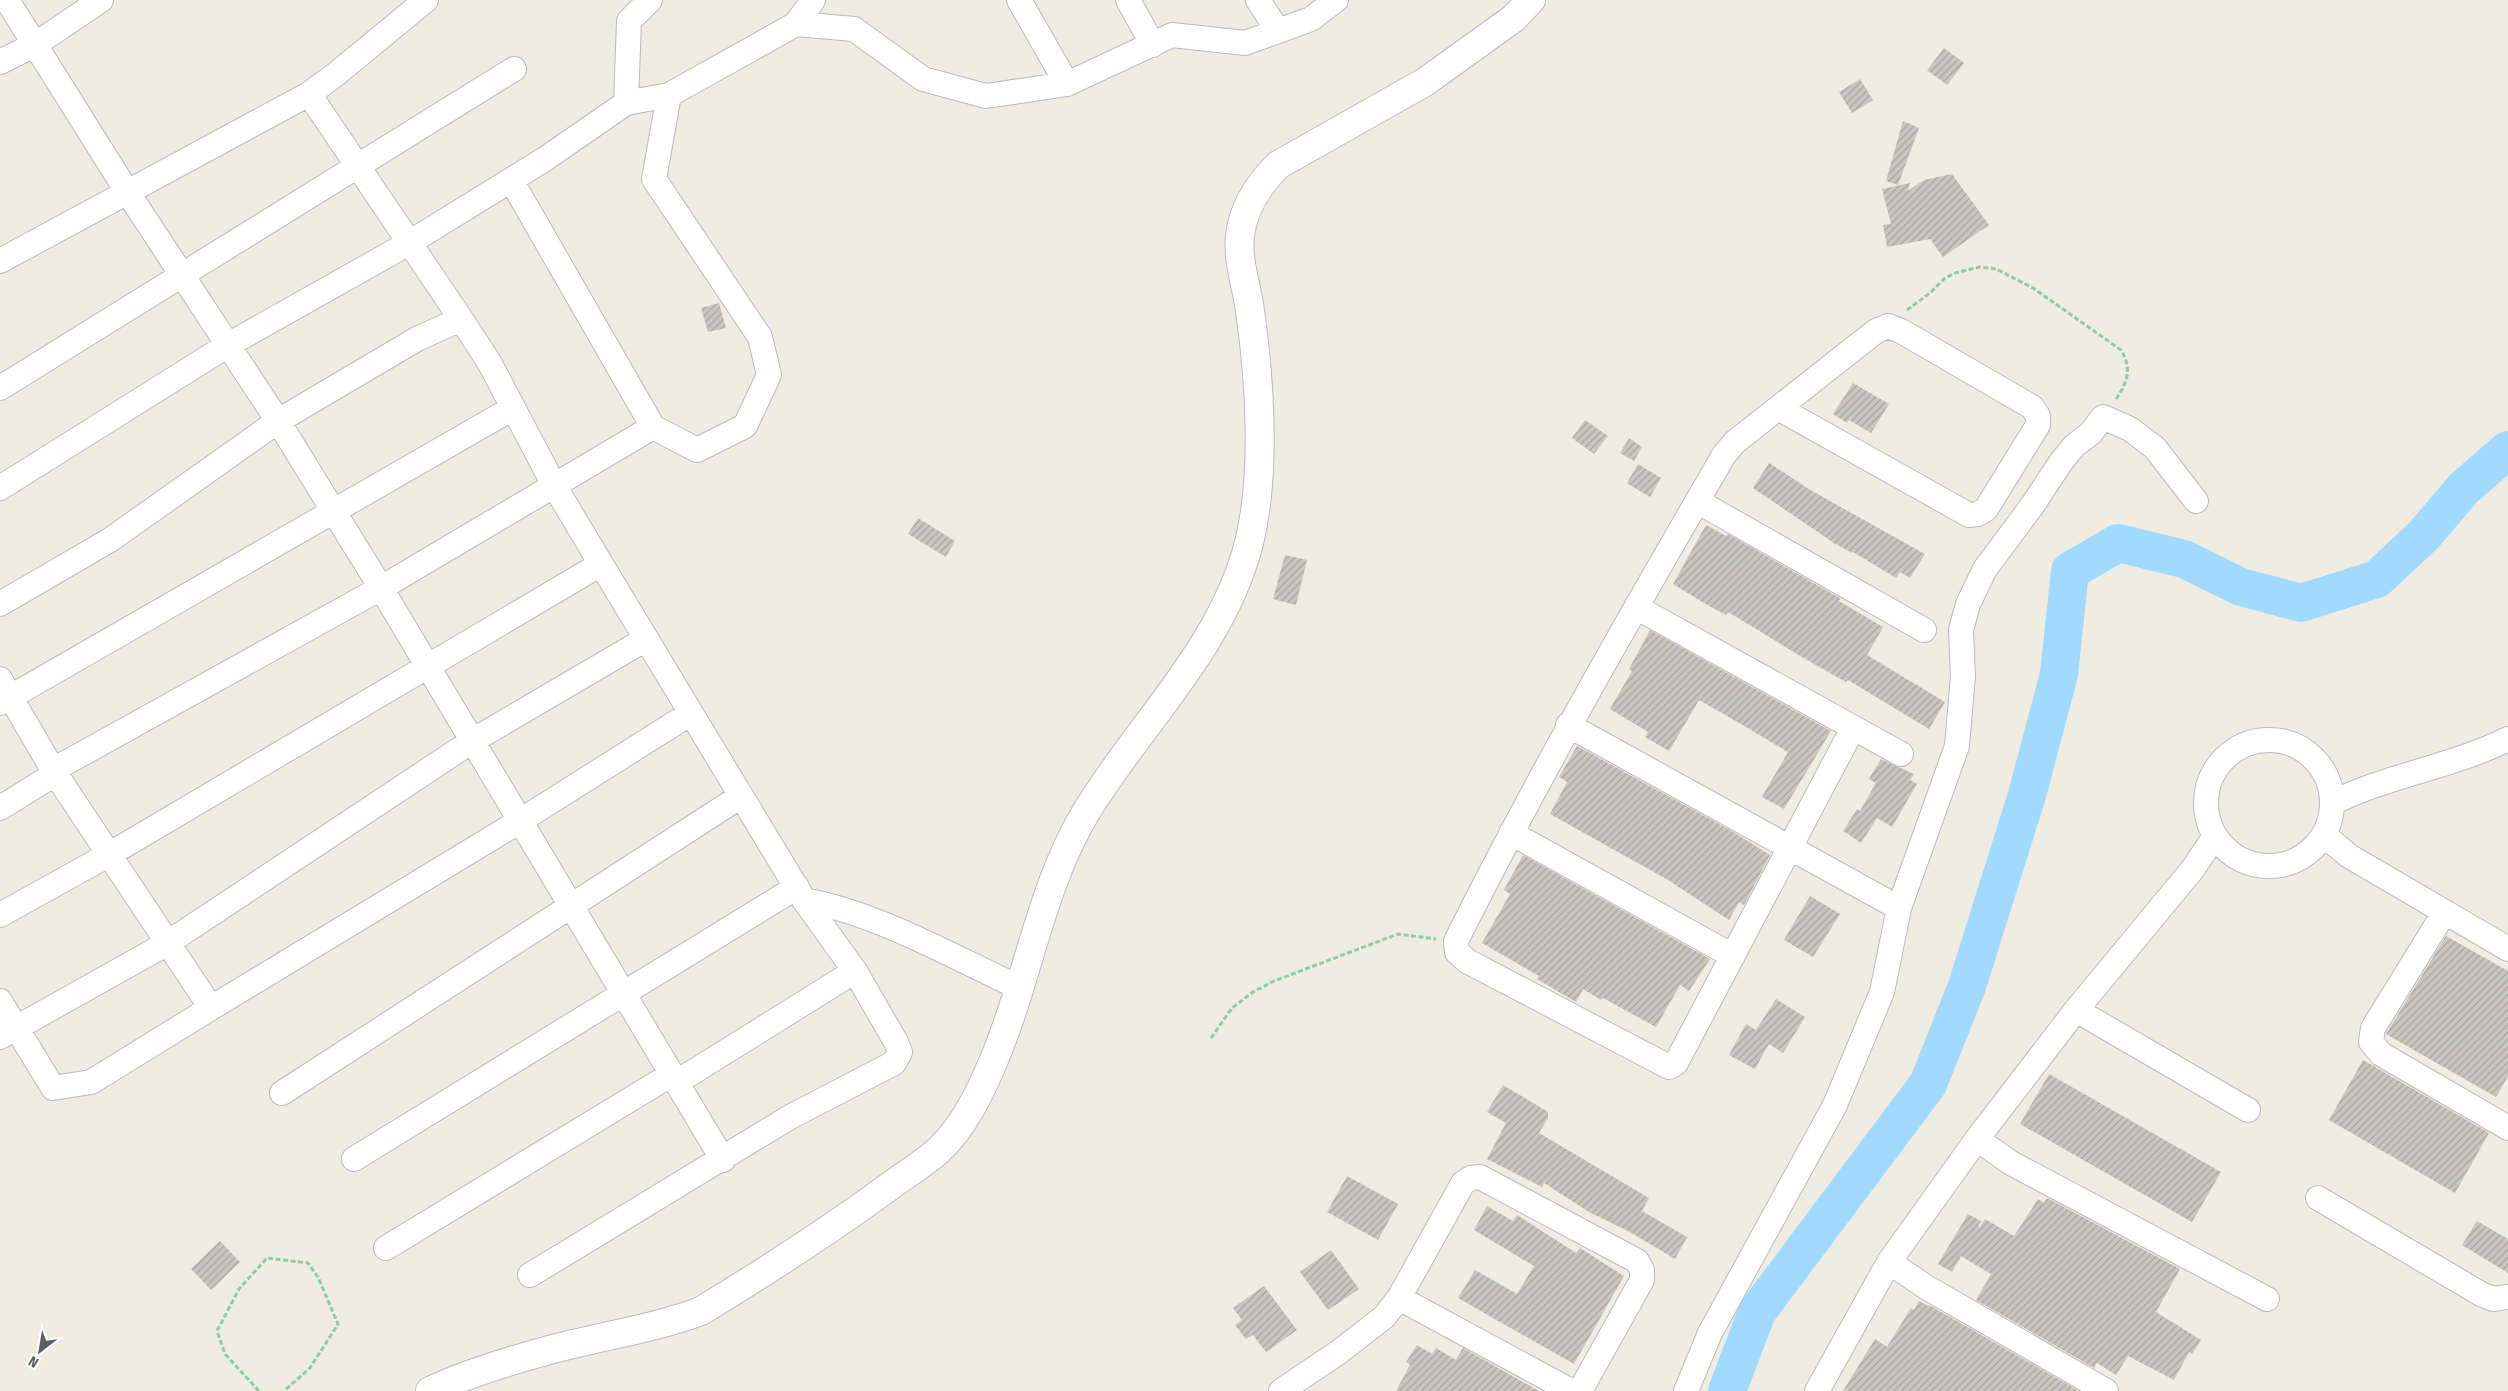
<svg xmlns="http://www.w3.org/2000/svg" width="2508" height="1391" font-family="'Fira Sans Condensed',sans-serif">
<defs>
<pattern id="building-hatch" width="6" height="6" patternUnits="userSpaceOnUse" patternTransform="scale(1.25)"><rect width="6" height="6" fill="#cac6bf"/><path d="M-1 1l2-2M0 6l6-6M5 7l2-2" fill="none" stroke="#a7a49f"/></pattern>
</defs>
<rect width="100%" height="100%" fill="#efece2"/>
<g fill="none" stroke-linecap="round" stroke-linejoin="round">
<path stroke="#a2daff" stroke-width="38" d="M1727,1391L1757,1312L1928,1084L1967,986L2027,795L2059,674L2070,571L2118,543L2184,559L2241,587L2301,603L2377,579L2424,535L2464,488L2508,450"/>
</g>
<path fill="url(#building-hatch)" d="M1944,48L1964,63L1947,85L1927,70Z
M1860,79L1873,100L1852,113L1839,92Z
M1903,121L1919,128L1898,185L1886,181Z
M1952,174L1989,225L1943,257L1930,239L1887,247L1883,225L1891,224L1882,189L1910,183L1908,191L1924,180Z
M719,303L726,328L708,332L701,308Z
M1853,383L1889,404L1871,433L1849,420L1847,423L1833,414Z
M1585,420L1608,436L1594,454L1572,438Z
M1629,438L1642,447L1634,461L1620,453Z
M1769,463L1812,491L1925,554L1910,578L1900,572L1896,578L1853,552L1852,553L1834,543L1753,488Z
M1638,464L1661,478L1650,497L1627,483Z
M918,518L955,541L946,557L908,534Z
M1706,525L1726,536L1728,534L1831,593L1840,598L1839,601L1883,627L1867,655L1945,702L1929,729L1848,680L1846,682L1807,660L1728,612L1726,615L1709,606L1673,584Z
M1285,555L1307,560L1296,605L1273,599Z
M1650,630L1831,731L1784,809L1762,797L1788,752L1734,720L1699,700L1669,751L1645,737L1648,732L1610,709L1632,671L1629,669Z
M1577,746L1730,830L1770,855L1744,905L1739,902L1729,920L1668,880L1550,814L1567,782L1559,777Z
M1881,759L1914,774L1910,780L1917,784L1892,827L1877,818L1861,843L1843,831L1857,809L1860,811L1876,783L1869,779Z
M1523,855L1710,959L1689,991L1680,985L1656,1027L1603,998L1601,1000L1583,989L1576,1002L1537,979L1539,976L1482,943L1510,894L1504,890Z
M1810,896L1840,914L1813,957L1784,940Z
M2446,936L2508,971V1076L2496,1097L2386,1034Z
M1776,999L1805,1017L1783,1053L1769,1044L1755,1069L1729,1055L1746,1024L1756,1030Z
M2363,1060L2489,1133L2455,1193L2329,1120Z
M2049,1074L2221,1172L2192,1222L2020,1124Z
M1503,1085L1548,1112V1118L1539,1133L1649,1198L1642,1211L1687,1237L1675,1259L1630,1232L1589,1212L1544,1183L1542,1187L1487,1159L1506,1123L1487,1112Z
M1347,1176L1398,1204L1378,1240L1327,1212Z
M2047,1198L2180,1269L2156,1312L2201,1340L2192,1354L2189,1352L2174,1380L2128,1356L2116,1375L2097,1363L2094,1368L1976,1300L1991,1274L1961,1256L1952,1272L1938,1264L1968,1214L1981,1221L1978,1226L1980,1227L1985,1219L2014,1236L2038,1199L2044,1203Z
M1487,1206L1513,1221L1517,1215L1576,1253L1580,1248L1624,1276L1574,1364L1458,1298L1475,1270L1517,1294L1534,1266L1474,1230Z
M2477,1221L2508,1239V1273L2462,1245Z
M220,1241L240,1262L211,1290L191,1269Z
M1331,1250L1359,1289L1328,1310L1300,1272Z
M1264,1286L1297,1330L1266,1352L1253,1335L1246,1339L1235,1325L1242,1320L1233,1308Z
M1919,1301L1928,1306L1929,1305L2079,1391H1843L1875,1339L1887,1347L1911,1308L1914,1310Z
M1417,1345L1432,1354L1436,1348L1456,1360L1463,1348L1539,1391H1396L1410,1365L1406,1362Z"/>
<g fill="none" stroke-linecap="round" stroke-linejoin="round">
<defs>
<path id="street" d="M7,0L128,193L278,421L381,588L723,1160
M426,0L335,75L309,94L461,319
M1019,0L1067,84
M1128,0L1153,45
M1258,0L1278,31
M796,24L813,0
M0,62L36,44L101,0
M626,103L629,21L650,0
M0,261L309,94
M0,388L514,69
M1778,408L1969,515L1978,514L1986,509L2038,425V416L2032,407L1901,331L1888,326L1876,331L1735,442L1724,455C1631,615 1539,775 1456,941L1457,952L1467,961L1669,1067L1676,1063L1853,728
M653,427L697,450L745,426L769,375L760,337L654,179L669,95
M0,488L228,345L409,243L545,159L626,103L669,95L796,24L854,29L923,79L986,96L1067,84L1172,35L1245,43L1311,19L1336,0
M1697,501L1924,630
M0,604L110,540L278,421L417,339L461,319L489,362L555,487L601,564L804,900L855,971L896,1042L900,1052L894,1063L790,1117L530,1275
M1636,607L1901,754
M0,679L53,770L211,1008L520,821L691,713
M0,703L513,408
M1568,725L1899,908L1882,992L1835,1105L1710,1333L1686,1391
M2206 803a63 63 0 1 1 126 0a63 63 0 1 1-126 0Z
M53,770L381,588L653,427L511,180
M2332,803C2388,775 2452,767 2508,739
M0,808L55,774
M1511,833L1733,956
M2324,835L2349,856L2508,949
M804,900C877,913 953,957 1020,988
M1899,908L1957,746L1963,676L1961,630L1968,604L1985,569L2032,506L2061,462L2074,446L2091,433L2103,417L2130,429L2155,448L2196,501
M2444,913L2373,1028L2371,1042L2381,1054L2508,1128
M0,915L110,854L601,564
M0,1001L53,1088L91,1082L211,1008
M2076,1010L2248,1110
M0,1037L166,944L472,741L646,639
M677,1082L855,971
M282,1093L741,796
M1977,1139L2011,1163L2267,1299
M354,1159L797,887
M2318,1198L2481,1294L2493,1299L2508,1297
M386,1248L672,1074
M1889,1262L1926,1287L2106,1391
M1399,1298L1571,1391
M1281,1391L1339,1352L1384,1317L1399,1298L1463,1183L1471,1178L1480,1177L1637,1261L1642,1270V1280L1580,1391
M1817,1391L1889,1262L1977,1139L2076,1010L2192,870L2215,836"/>
<path id="secondary" d="M430,1391C468,1373 512,1360 553,1349C602,1336 653,1329 701,1311C765,1272 829,1231 890,1186C906,1174 925,1163 940,1149C964,1126 980,1093 993,1062C1028,981 1040,888 1086,812C1141,722 1222,648 1249,543C1266,474 1260,381 1250,311C1247,286 1237,261 1240,236C1243,208 1259,184 1278,165L1425,82L1514,18L1531,0"/>
</defs>
<use href="#street" stroke="#b7bbc0" stroke-width="26"/>
<use href="#secondary" stroke="#b8bcc2" stroke-width="30"/>
<path stroke="#94caa2" stroke-width="3" stroke-dasharray="5 2.5" stroke-linecap="butt" d="M1907,310L1930,293L1945,278L1955,273L1980,267L1996,269L2033,288L2121,350C2132,368 2128,382 2116,399
M1211,1038L1232,1008L1253,992L1274,981L1398,934L1436,939
M259,1391L225,1354L217,1331L239,1289L267,1258L308,1263L318,1277L338,1324L310,1368L284,1391"/>
<use href="#street" stroke="#fff" stroke-width="24"/>
<use href="#secondary" stroke="#fff" stroke-width="28"/>
</g>
<g transform="translate(40 1351) rotate(211)" stroke="#ffffff" stroke-width="4" paint-order="stroke">
<path d="M0-4L9 19L0 12L-9 19Z" fill="#5a5f65"/>
<text y="-8" font-size="14" font-weight="bold" text-anchor="middle" fill="#5a5f65">N</text>
</g>
</svg>
